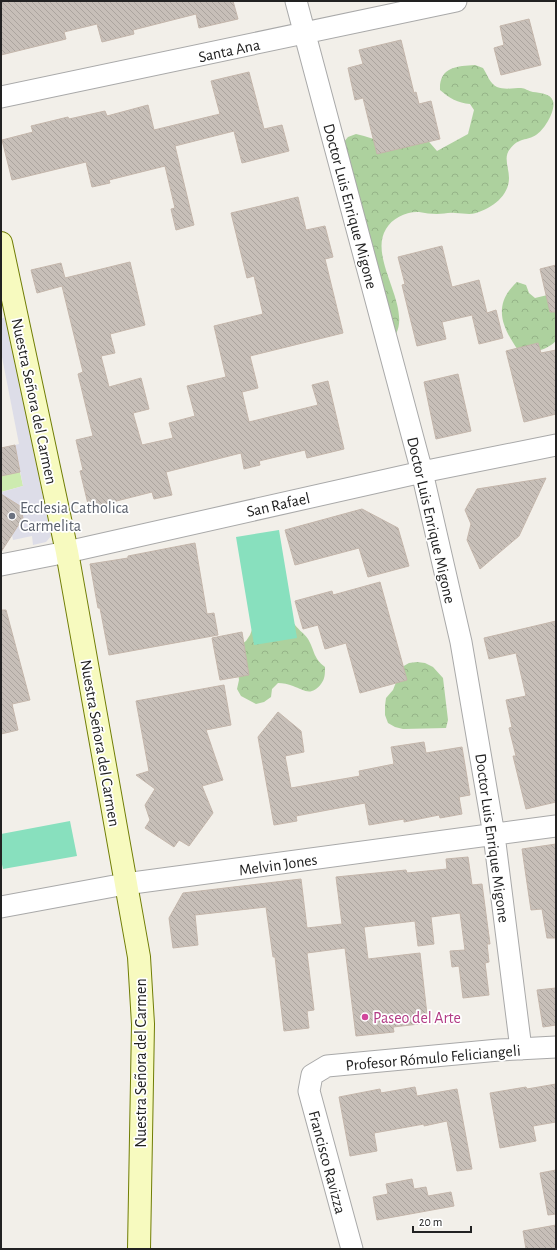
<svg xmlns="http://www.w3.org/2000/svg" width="557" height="1250" font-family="'Alegreya Sans',sans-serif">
<defs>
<pattern id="forest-crowns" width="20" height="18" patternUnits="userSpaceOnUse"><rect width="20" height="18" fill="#add19e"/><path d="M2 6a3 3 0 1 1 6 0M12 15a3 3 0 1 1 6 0" fill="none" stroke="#95b388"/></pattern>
<pattern id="building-back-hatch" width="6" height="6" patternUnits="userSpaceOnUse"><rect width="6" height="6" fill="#c7bfb8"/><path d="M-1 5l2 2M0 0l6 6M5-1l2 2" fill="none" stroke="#aba49e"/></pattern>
</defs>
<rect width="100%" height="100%" fill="#f2efe9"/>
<path fill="#cdebb0" d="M20,472L23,486L1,492V476Z"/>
<path fill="url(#forest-crowns)" d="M475,65L483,68C487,74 490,84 497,87C504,90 514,88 521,88C525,88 528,91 533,92C540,93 550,93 553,101C556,111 544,130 536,135C527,141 519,137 510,149C503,157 509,168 509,178C509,196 492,208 476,213C469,215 463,213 455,213C449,212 443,214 437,214C431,214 425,213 419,212C407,211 392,218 386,229C368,258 411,305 396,334L391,328L343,143L348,137L356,134L364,136L380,141L424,136L437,151L468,134L474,110L470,104C458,103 449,98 440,90C439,67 457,66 475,65Z
M517,282L526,285L529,293L535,298L556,293V341C544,352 534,352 518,350C502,327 492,305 517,282Z
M293,622C297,629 304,633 308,639C315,651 313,658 325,667C325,674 325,679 321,684C311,697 304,690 293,686C288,684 283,683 278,683L272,689L271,697L264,702L256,704L241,696L237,689L239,680L236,653L239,646L246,641L250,635L253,627Z
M417,662L425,663L433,667L443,678L448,720L446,728L403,729L395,727L388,723L385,715V706L386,698L393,690L402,667L409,663Z"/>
<path fill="#88e0be" d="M279,530L297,638L254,645L236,537Z
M70,821L77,856L3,869L1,860V834Z"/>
<path fill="#dddde8" d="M6,317L51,536L46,542L33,545L32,536L13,540L12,535L23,518L20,506L4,496L1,497V490L2,492L23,486L15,445L19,444L1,352V319Z"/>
<path fill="url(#building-back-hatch)" stroke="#c4b6ab" d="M1,1H233L238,19L199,28L196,14L133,30L134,34L102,42L97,24L64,32L66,39L1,55Z
M529,19L541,65L501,75L494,48L504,45L500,26Z
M401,40L414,93L416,92L419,104L431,101L440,139L377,154L363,98L355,100L348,68L363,64L359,50Z
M249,72L264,129L282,125L289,151L242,163L234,131L175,146L194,225L176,230L171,209L175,208L165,166L109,180L110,183L92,187L86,162L12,180L2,140L33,132L31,126L68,117L69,119L105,111L107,116L148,105L154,130L220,114L211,81Z
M298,197L306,230L325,226L333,257L325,259L343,333L250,356L258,388L242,392L249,422L318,405L312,385L328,381L344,449L307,458L305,450L259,461L260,465L244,469L241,453L166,472L172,495L154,499L152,492L89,508L80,471L83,470L76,440L93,436L78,374L83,372L62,286L37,293L31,270L61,263L65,278L130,262L145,325L110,334L115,353L101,356L109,387L141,378L149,409L133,413L142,445L173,438L169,423L195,416L187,386L226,377L214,326L263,314L254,276L247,278L231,213Z
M442,246L452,287L479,280L487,313L496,310L503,338L479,344L472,315L442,322L446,339L417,346L402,285L405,284L398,257Z
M556,265V312H550L540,269Z
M538,343L541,353L556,350V414L524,422L506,351Z
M458,374L471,431L436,439L424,382Z
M15,445L20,472L1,476V448Z
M546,478L519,536L480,569L467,540L471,524L465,510L477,489Z
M1,494L20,506L23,518L1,552Z
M362,509L398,528L409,566L368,577L359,548L295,565L285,530Z
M195,543L207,614L214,613L218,635L109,655L100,608H98L90,564L128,558V556Z
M380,582L407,680L360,693L346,643L325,649L318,625L303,629L295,601L332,591L333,595Z
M1,610H6L30,700L12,704L18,730L1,734Z
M556,621V802L526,809L513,756H516L509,728L512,727L506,700L526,696L516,653L489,659L484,638Z
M242,632L249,675L220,680L212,638Z
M224,685L231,725L206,730L223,780L202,786L213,813L189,846L179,840L174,847L145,828L150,820L145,805L155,789L136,775L149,771L136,701Z
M278,712L301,731L304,752L285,756L291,788L360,776L359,771L394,764L391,747L424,742L426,753L462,747L470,795L459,797L462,814L440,818L439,815L404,822V819L369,825L365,803L296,816L297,821L274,825L258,737Z
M556,844V938H547L542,909L531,910L522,849Z
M468,857L472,885L482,884L490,944H487L489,962L485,963L489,995L463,998L459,966L452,967L450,951L465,950L460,913L431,917L434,944L418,946L415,921L364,927L368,959L420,953L428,1023L393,1027L394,1032L356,1036L345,948L307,953L314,1010L307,1011L309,1028L284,1031L275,957H273L266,907L195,915L198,945L173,948L169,918L183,893L301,879L307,928L342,924L336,877L406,870L407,873L447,869L446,859Z
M556,988V1025L543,1027L537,990Z
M556,1084V1122L533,1126L536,1141L500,1148L490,1093L526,1087L527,1089Z
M415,1087L417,1096L457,1089L472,1169L457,1171L447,1121L424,1126V1124L374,1133L377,1151L350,1156L339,1097L380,1089L381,1093Z
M556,1170V1214L548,1215L540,1173Z
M412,1179L414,1189L426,1187L428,1196L451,1192L454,1206L377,1220L373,1197L388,1194L386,1184Z
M556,1225V1249H526L523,1231Z"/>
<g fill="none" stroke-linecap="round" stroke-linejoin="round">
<defs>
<path id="street" d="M296,1L422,472L461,642L494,835L521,1049
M1,97L456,1
M1,565L67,552L422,472L556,445
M1,907L125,884L556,826
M352,1249L309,1091L312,1075L327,1066L499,1050L556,1047"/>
<path id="secondary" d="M1,243L67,552L139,957L143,1024L139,1249"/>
</defs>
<use href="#street" stroke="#a9a9a9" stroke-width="23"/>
<use href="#secondary" stroke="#707d05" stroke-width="24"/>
<use href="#street" stroke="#fff" stroke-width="21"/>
<use href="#secondary" stroke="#f7fabf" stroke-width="22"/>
</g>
<circle fill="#6b7280" stroke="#fff" stroke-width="1.5" cx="12" cy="516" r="4"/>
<circle fill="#d1479c" stroke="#fff" stroke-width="1.5" cx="365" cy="1017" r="4"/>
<g text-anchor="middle" stroke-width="3.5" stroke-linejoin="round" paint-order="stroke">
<g font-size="16" fill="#222" stroke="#fff">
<text transform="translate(229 50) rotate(-12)" y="6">Santa Ana</text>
<text transform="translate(351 206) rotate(75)" y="6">Doctor Luis Enrique Migone</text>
<text transform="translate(35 401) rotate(78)" y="6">Nuestra Señora del Carmen</text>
<text transform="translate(278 504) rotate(-13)" y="6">San Rafael</text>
<text transform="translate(432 520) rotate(77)" y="6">Doctor Luis Enrique Migone</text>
<text transform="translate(101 743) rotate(80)" y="6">Nuestra Señora del Carmen</text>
<text transform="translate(493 838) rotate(82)" y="6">Doctor Luis Enrique Migone</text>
<text transform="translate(278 864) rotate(-8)" y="6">Melvin Jones</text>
<text transform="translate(433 1057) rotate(-5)" y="6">Profesor Rómulo Feliciangeli</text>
<text transform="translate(140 1063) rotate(-90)" y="6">Nuestra Señora del Carmen</text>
<text transform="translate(328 1162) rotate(75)" y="6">Francisco Ravizza</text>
</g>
<g font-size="16" fill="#5b616d" stroke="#fff" text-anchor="start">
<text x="20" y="513">Ecclesia Catholica<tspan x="20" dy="18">Carmelita</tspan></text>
</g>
<g font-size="16" fill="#b23c85" stroke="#fff" text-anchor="start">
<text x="373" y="1023">Paseo del Arte</text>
</g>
</g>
<rect width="557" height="1250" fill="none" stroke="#222222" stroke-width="4"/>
<path d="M413 1226v6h58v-6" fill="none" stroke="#222222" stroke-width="2"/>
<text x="419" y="1226" font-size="12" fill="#222222" stroke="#ffffff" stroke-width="3" paint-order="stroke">20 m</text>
</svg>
